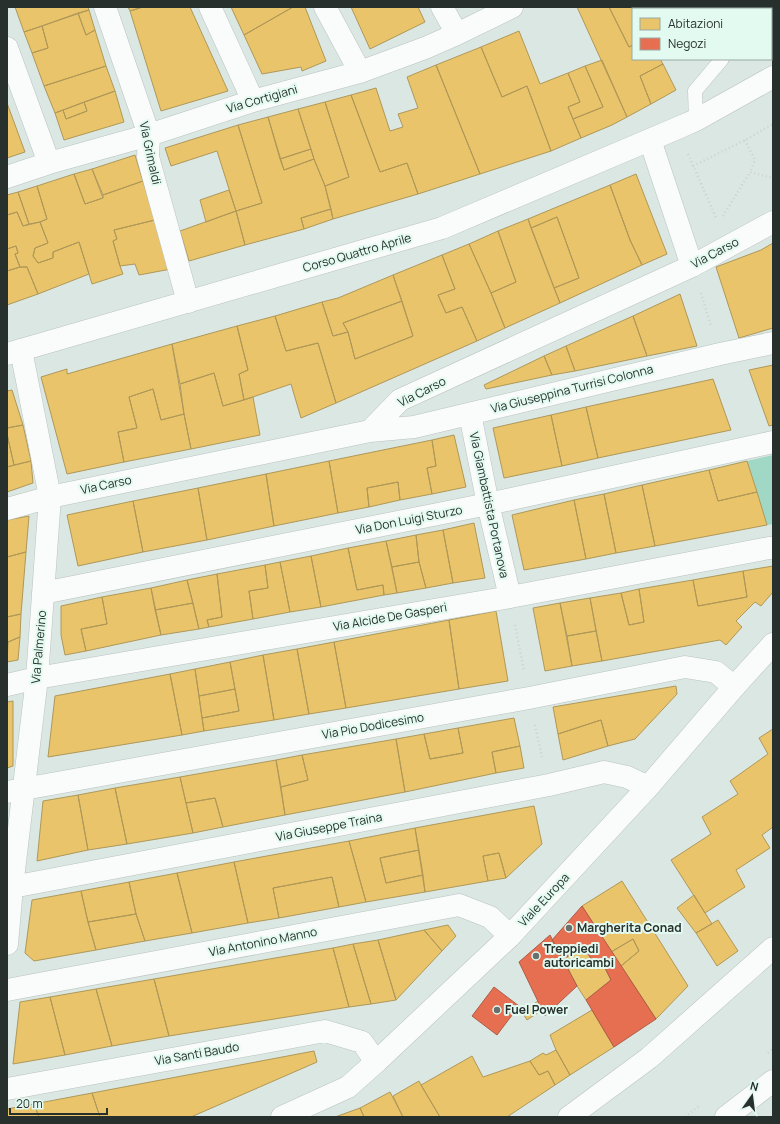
<svg xmlns="http://www.w3.org/2000/svg" width="780" height="1124" font-family="Manrope,sans-serif">
<rect width="100%" height="100%" fill="#dbe7e3"/>
<path fill="#a0d7c5" d="M773,455V524L767,525L747,461Z"/>
<path fill="#e9c46a" stroke="#af9858" d="M15,7H88L89,10L24,32Z
M128,7H143L130,11Z
M143,7H190L228,91L161,111L130,11Z
M231,7H293L244,35Z
M293,7H305L326,61L302,71L301,67L262,74L244,35Z
M351,7H418L425,22L370,49Z
M577,7H609L629,47L633,45V59H660L663,64L640,76L651,104L627,117Z
M609,7H635L636,9H633V45L629,47Z
M666,7H734L732,9H667L665,8Z
M89,10L95,30L86,35L78,13Z
M78,13L86,35L95,30L106,66L44,86L32,53L48,48L42,26Z
M42,26L48,48L32,53L24,32Z
M519,31L540,84L568,73L580,102L568,107L581,138L551,151L527,86L502,97L481,47Z
M481,47L502,97L527,86L551,151L480,174L436,65Z
M602,60L627,117L612,125L581,138L573,119L603,107L585,66Z
M663,64L676,90L651,104L640,76Z
M436,65L480,174L418,194L407,163L380,172L351,95L376,88L390,131L403,127L398,114L418,108L407,77Z
M106,66L115,91L55,113L44,86Z
M585,66L603,107L573,119L568,107L580,102L568,73Z
M115,91L124,122L64,140L55,113L63,110L66,119L87,111L84,102Z
M351,95L380,172L407,163L418,194L333,219L325,186L349,177L325,102Z
M84,102L87,111L66,119L63,110Z
M325,102L349,177L325,186L314,159L298,109Z
M7,103L25,152L7,158Z
M298,109L311,149L280,159L268,117Z
M268,117L284,170L314,159L325,186L331,209L301,218L304,229L245,245L236,211L262,203L238,125Z
M238,125L262,203L236,211L217,151L171,166L165,148Z
M311,149L314,159L284,170L280,159Z
M135,155L143,181L103,195L92,169Z
M92,169L103,198L85,204L74,174Z
M74,174L85,204L103,198V195L143,181L155,220L114,230L117,239L113,241L120,266L123,274L92,284L89,274L79,242L53,252V258L38,263L33,256L35,248L48,243L40,222L47,219L37,186Z
M636,174L667,254L642,265L630,240L610,185Z
M610,185L630,240L642,265L560,303L554,288L579,278L557,217L531,228L528,219Z
M37,186L47,219L40,222L29,224L18,192Z
M229,190L236,211L206,222L200,200Z
M18,192L29,224L23,226L17,212L7,215V195Z
M331,209L333,219L304,229L301,218Z
M236,211L245,245L189,261L180,231Z
M17,212L23,226L40,222L48,243L35,248L33,256L38,263L53,258V252L79,242L89,274L38,294L27,267H20L15,254L18,253L16,246L7,249V215Z
M557,217L579,278L554,288L531,228Z
M528,219L560,303L505,328L491,293L516,282L498,231Z
M155,220L171,269L139,275L135,264L120,266L113,241L117,239L114,230Z
M498,231L516,282L491,293L469,244Z
M773,243V328L739,338L716,267L761,250Z
M469,244L491,293L505,328L477,341L462,307L446,313L438,295L455,289L442,255Z
M16,246L18,253L15,254L20,267L7,271V249Z
M442,255L455,289L438,295L446,313L462,307L477,341L336,403L318,343L286,351L275,316L322,302L333,336L348,332L355,359L413,336L393,275Z
M20,267H27L38,294L7,305V271Z
M393,275L402,301L343,323L348,332L333,336L322,302L338,298Z
M680,294L697,346L647,356L633,316Z
M402,301L413,336L355,359L348,332L343,323Z
M275,316L286,351L318,343L336,403L301,418L291,384L244,400L239,374L248,370L237,326Z
M633,316L647,356L575,371L566,346Z
M237,326L248,370L239,374L244,400L223,406L214,373L180,384L172,344Z
M172,344L184,414L161,420L153,389L129,397L137,428L118,432L124,462L67,474L41,377L67,369V374Z
M566,346L575,371L552,375L544,356Z
M544,356L552,375L486,389L484,385Z
M773,365V425L769,426L749,370Z
M214,373L223,406L253,397L260,435L191,449L184,414L180,384Z
M713,379L731,430L598,458L586,407Z
M153,389L161,420L184,414L191,449L124,462L118,432L137,428L129,397Z
M12,390L23,425L7,428V391Z
M586,407L598,458L562,466L551,415Z
M551,415L562,466L504,478L493,428Z
M23,425L31,461L14,465L7,434V428Z
M7,434L14,465L7,467Z
M454,435L466,487L432,494L427,468L436,466L432,440Z
M432,440L436,466L427,468L432,494L400,500L398,482L367,488L369,507L338,513L329,461Z
M31,461L33,483L7,492V467Z
M329,461L338,513L274,526L266,474Z
M747,461L757,492L718,501L709,470Z
M709,470L718,501L757,492L767,525L655,546L642,485Z
M266,474L274,526L207,540L198,488Z
M398,482L400,500L369,507L367,488Z
M642,485L655,546L616,553L604,494Z
M198,488L207,540L143,552L133,501Z
M604,494L616,553L586,559L574,500Z
M574,500L586,559L524,570L512,515Z
M133,501L143,552L78,566L67,515Z
M29,516L26,552L7,557V520Z
M474,523L485,578L453,583L443,530Z
M443,530L453,583L426,588L419,562L416,535Z
M416,535L419,562L392,567L386,541Z
M386,541L397,593L384,595L383,585L357,590L348,548Z
M348,548L357,590L383,585L384,595L321,607L311,556Z
M26,552L21,614L7,617V557Z
M311,556L321,607L290,612L280,562Z
M280,562L290,612L253,619L249,591L268,588L265,565Z
M419,562L426,588L397,593L392,567Z
M265,565L268,588L249,591L253,619L209,627L207,620L222,617L217,574Z
M773,566V592L761,606L755,602L736,621L742,627L726,645L720,640L602,661L590,598L621,593L629,625L644,622L639,589L693,580L698,606L747,597L743,571Z
M743,571L747,597L698,606L693,580Z
M217,574L222,617L207,620L209,627L199,629L187,580Z
M187,580L193,603L155,610L151,588Z
M151,588L161,635L86,651L81,629L107,624L102,597Z
M639,589L644,622L629,625L621,593Z
M102,597L107,624L81,629L86,651L65,655L61,635V606Z
M590,598L596,631L567,636L560,603Z
M193,603L199,629L161,635L155,610Z
M560,603L572,666L545,671L533,608Z
M496,611L508,681L459,689L449,620Z
M21,614L20,637L8,642L7,644V617Z
M449,620L459,689L346,708L334,642Z
M596,631L602,661L572,666L567,636Z
M20,637L18,660L7,662L8,642Z
M334,642L346,708L309,714L297,649Z
M297,649L309,714L274,720L263,655Z
M263,655L274,720L204,731L202,718L239,711L230,662Z
M230,662L235,689L199,696L195,669Z
M195,669L204,731L182,735L170,674Z
M170,674L182,735L48,757L55,696Z
M676,686L677,694L635,739L608,746L601,720L558,734L553,707Z
M235,689L239,711L202,718L199,696Z
M13,701V766L7,768V702Z
M514,718L520,746L492,752L496,773L405,792L396,739L424,734L430,759L463,753L458,728Z
M601,720L608,746L563,760L558,734Z
M458,728L463,753L430,759L424,734Z
M773,729V827L762,835L770,848L736,870L745,887L705,913L671,860L711,834L702,817L738,794L730,781L768,754L759,738Z
M396,739L405,792L285,815L281,787L308,780L302,755Z
M520,746L524,768L496,773L492,752Z
M302,755L308,780L281,787L276,760Z
M276,760L285,815L223,827L215,798L186,803L180,777Z
M180,777L193,833L127,844L115,788Z
M115,788L127,844L88,850L78,795Z
M78,795L88,850L37,861L43,801Z
M215,798L223,827L193,833L186,803Z
M534,806L542,844L506,878L499,853L483,856L488,881L425,892L415,828Z
M415,828L419,850L380,858L386,883L423,875L425,892L366,902L349,841Z
M349,841L366,902L339,907L332,877L273,888L279,918L248,923L234,862Z
M419,850L423,875L386,883L380,858Z
M499,853L506,878L488,881L483,856Z
M234,862L248,923L192,933L177,873Z
M177,873L192,933L145,941L136,914L129,882Z
M332,877L339,907L279,918L273,888Z
M622,881L688,986L656,1019L621,966L639,951L633,939L611,952L582,906Z
M129,882L136,914L88,922L81,891Z
M81,891L88,922L96,950L34,961L25,953L32,900Z
M694,895L712,924L696,933L677,908Z
M136,914L145,941L96,950L88,922Z
M718,920L738,951L717,966L696,933Z
M448,925L456,936L442,951L424,930Z
M424,930L442,951L396,1000L378,940Z
M633,939L639,951L621,966L611,952Z
M378,940L396,1000L371,1004L353,944Z
M353,944L371,1004L349,1007L333,948Z
M333,948L349,1007L169,1036L154,979Z
M584,948L598,969L604,966L611,980L586,1000L577,986L563,959Z
M154,979L169,1036L112,1046L96,989Z
M96,989L112,1046L65,1055L50,997Z
M50,997L65,1055L13,1064L20,1002Z
M538,1001L542,1010L527,1020L522,1012Z
M592,1010L614,1047L570,1075L556,1050L550,1035Z
M556,1050L570,1075L555,1085L548,1071L539,1075L530,1061L543,1053L546,1055Z
M314,1051L317,1062L191,1117H100L92,1093Z
M472,1056L483,1077L530,1061L539,1075L548,1071L555,1085L507,1117H440L421,1085Z
M419,1081L421,1085L440,1117H403L393,1096Z
M390,1092L403,1117H364L360,1108Z
M92,1093L100,1117H39L34,1104Z
M34,1104L39,1117H7V1109Z
M360,1108L364,1117H335Z"/>
<path fill="#e76f51" stroke="#ae5c46" d="M582,906L656,1019L614,1047L586,1000L611,980L604,966L598,969L584,948L563,959L552,940Z
M550,935L577,986L545,1016L519,962Z
M494,987L519,1006L497,1035L472,1016Z"/>
<g fill="none" stroke-linecap="round" stroke-linejoin="round">
<defs>
<path id="lane" d="M771,21L773,19
M696,120L695,91L722,59"/>
<path id="street" d="M105,7L149,135L148,157L188,302
M210,7L253,101
M325,7L360,72
M442,7L457,34
M7,48L49,163
M650,140L692,266
M7,177L49,163L149,135L253,101L360,72L425,48L457,34L512,7
M470,414L488,504L510,597
M370,431L414,427L720,354L773,343
M7,509L50,497L370,431L400,400L692,266L773,222
M43,593L488,504L773,442
M7,685L37,678L510,597L769,548H773
M7,792L529,698L685,667L716,672L734,687
M7,888L549,785L604,772L627,777L648,787
M7,944L12,887L37,678L50,497L21,350
M7,990L459,905L490,917L510,936
M7,1089L325,1031L362,1042L376,1062
M569,1117L649,1058L773,948"/>
<path id="secondary" d="M7,354L442,228L680,127L696,120L773,77
M282,1117L348,1087L376,1062L510,936L648,787L734,687L773,644
M726,1117L773,1081"/>
</defs>
<use href="#lane" stroke="#b9c3bf" stroke-width="15"/>
<use href="#street" stroke="#b9c3bf" stroke-width="23"/>
<use href="#secondary" stroke="#b9c3bf" stroke-width="23"/>
<path stroke="#cdd1cf" stroke-width="2.5" stroke-dasharray="1 3" stroke-linecap="butt" d="M745,140L755,160L750,172
M688,154L717,220
M693,166L745,140L773,124
M723,216L750,172L773,178
M701,293L711,326
M515,625L524,671
M535,725L542,757
M768,1053L773,1049
M685,1117L699,1106"/>
<use href="#lane" stroke="#fafbfb" stroke-width="14"/>
<use href="#street" stroke="#fafbfb" stroke-width="22"/>
<use href="#secondary" stroke="#fafbfb" stroke-width="22"/>
</g>
<g fill="#67706d" stroke="#e3faf1" stroke-width="1.5">
<circle cx="569" cy="928" r="4"/>
<circle cx="536" cy="956" r="4"/>
<circle cx="497" cy="1010" r="4"/>
</g>
<g text-anchor="middle" stroke-width="4" stroke-linejoin="round" paint-order="stroke">
<g font-size="12" fill="#28302d" stroke="#e3faf1">
<text transform="translate(262 99) rotate(-16)" y="4">Via Cortigiani</text>
<text transform="translate(150 153) rotate(78)" y="4">Via Grimaldi</text>
<text transform="translate(357 253) rotate(-16)" y="4">Corso Quattro Aprile</text>
<text transform="translate(715 253) rotate(-28)" y="4">Via Carso</text>
<text transform="translate(572 389) rotate(-14)" y="4">Via Giuseppina Turrisi Colonna</text>
<text transform="translate(422 392) rotate(-27)" y="4">Via Carso</text>
<text transform="translate(106 485) rotate(-12)" y="4">Via Carso</text>
<text transform="translate(489 505) rotate(78)" y="4">Via Giambattista Portanova</text>
<text transform="translate(409 520) rotate(-11)" y="4">Via Don Luigi Sturzo</text>
<text transform="translate(390 617) rotate(-10)" y="4">Via Alcide De Gasperi</text>
<text transform="translate(39 647) rotate(-85)" y="4">Via Palmerino</text>
<text transform="translate(373 726) rotate(-10)" y="4">Via Pio Dodicesimo</text>
<text transform="translate(329 827) rotate(-11)" y="4">Via Giuseppe Traina</text>
<text transform="translate(544 900) rotate(-47)" y="4">Viale Europa</text>
<text transform="translate(263 942) rotate(-11)" y="4">Via Antonino Manno</text>
<text transform="translate(197 1054) rotate(-10)" y="4">Via Santi Baudo</text>
</g>
<g font-size="12" font-weight="bold" fill="#28302d" stroke="#e3faf1" text-anchor="start">
<text x="577" y="932">Margherita Conad</text>
<text x="544" y="953">Treppiedi<tspan x="544" dy="14">autoricambi</tspan></text>
<text x="505" y="1014">Fuel Power</text>
</g>
</g>
<rect width="780" height="1124" fill="none" stroke="#28302d" stroke-width="16"/>
<rect x="632" y="8" width="140" height="52" fill="#e3faf1" stroke="#98a9a3"/>
<rect x="640" y="18" width="20" height="12" fill="#e9c46a" stroke="#98a9a3"/>
<text x="668" y="28" font-size="12" fill="#28302d">Abitazioni</text>
<rect x="640" y="38" width="20" height="12" fill="#e76f51" stroke="#98a9a3"/>
<text x="668" y="48" font-size="12" fill="#28302d">Negozi</text>
<g transform="translate(752 1096) rotate(14)" stroke="#e3faf1" stroke-width="3" paint-order="stroke">
<path d="M0-3L7 15L0 10L-7 15Z" fill="#28302d"/>
<text y="-6" font-size="11" font-weight="bold" text-anchor="middle" fill="#28302d">N</text>
</g>
<path d="M10 1108v6h97v-6" fill="none" stroke="#28302d" stroke-width="2"/>
<text x="16" y="1108" font-size="12" fill="#28302d" stroke="#e3faf1" stroke-width="3" paint-order="stroke">20 m</text>
</svg>
